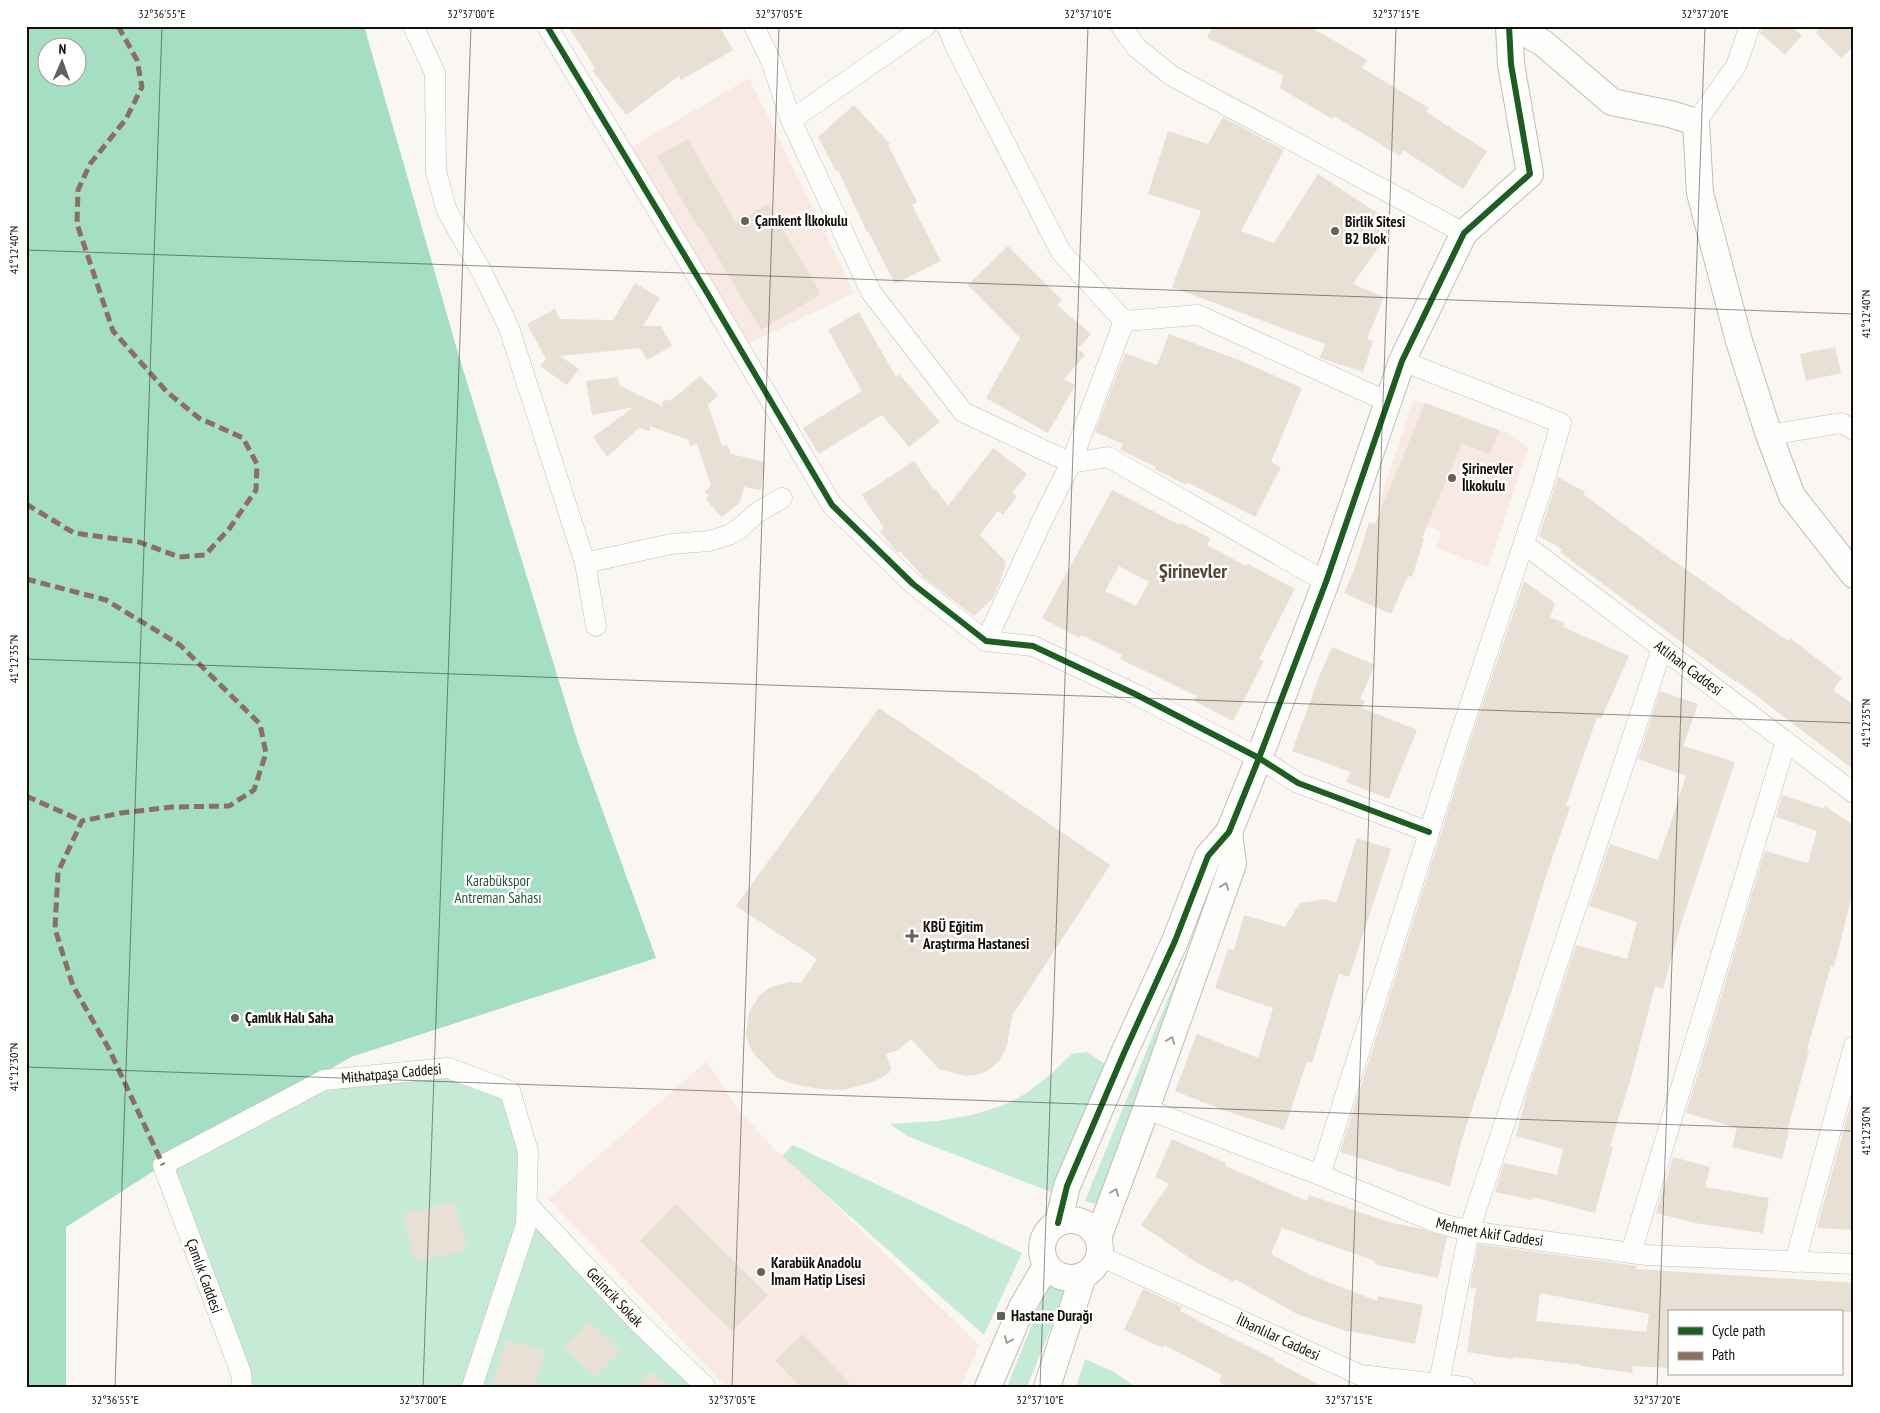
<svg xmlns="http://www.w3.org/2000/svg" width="1880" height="1413" font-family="'PT Sans Narrow',sans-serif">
<rect width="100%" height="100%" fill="#faf6f2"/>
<path fill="#f8eae2" d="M749,78L854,293L746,345L629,149Z
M1413,400L1508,433L1528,448L1488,567L1436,548L1441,531L1377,509Z
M707,1061L736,1107L773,1148L805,1176L979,1345L961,1387H726L549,1199Z"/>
<path fill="#c5ead5" d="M1194,935L1098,1205L1085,1201Z
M1087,1052L1105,1064L1051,1192L907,1136L890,1124L938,1121L972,1115L1004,1105L1025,1094L1050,1075L1072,1054Z
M448,1068L510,1091L527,1204L707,1387H242L163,1165L324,1080Z
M793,1145L1022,1253L984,1335L782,1156Z
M1049,1281L1067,1288L1027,1387H1007Z
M1085,1359L1114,1372L1136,1387H1076Z"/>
<path fill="#a4dec3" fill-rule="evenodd" d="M26,26H364L458,353L578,743L656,958L351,1057L163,1165L66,1227V1387H26ZM48,48H78V78H48Z"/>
<path fill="#e8dfd5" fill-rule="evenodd" d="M568,26H719L733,50L681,80L679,76L626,115L592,70L595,68Z
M1212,26H1309L1367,60L1362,68L1429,108L1426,112L1487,151L1463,189L1403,150L1400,156L1334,116L1332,119L1280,88L1283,75L1207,38Z
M1762,26H1791L1802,35L1785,55L1760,33Z
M1822,26H1854V46L1841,58L1816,33Z
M854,105L890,144L888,145L917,202L912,205L941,261L895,284L868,231L867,232L838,170L836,171L818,137Z
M1223,117L1284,150L1241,231L1274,243L1318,174L1394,224L1353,284L1384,297L1367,339L1373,341L1363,372L1320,358L1325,344L1172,287L1201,211L1148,194L1168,131L1208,144Z
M688,139L736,223L768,204L821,294L761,330L700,227L698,228L657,156Z
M1008,246L1062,300L1057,305L1091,334L1078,349L1085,355L1064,379L1075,385L1048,433L986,398L1020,338L968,285Z
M635,283L660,298L643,326H661L672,346L647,360L640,348L560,356L579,369L567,385L540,366L546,359L527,324L555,309L560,319L613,320Z
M859,312L896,377L899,374L940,422L909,447L882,415L819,454L803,428L862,391L828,330Z
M1169,334L1239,360L1302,388L1271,462L1281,467L1255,517L1187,482L1186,485L1155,469L1156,467L1120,450L1123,444L1095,432L1125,353L1157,365Z
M1835,347L1841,373L1806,381L1800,354Z
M700,376L718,395L708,405L722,446L727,445L731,454L765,462L761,490L744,487L740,502L722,517L706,500L709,495L704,492L711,486L697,444L690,446L689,440L650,426V431L639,428L607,457L593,437L634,407L592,415L586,381L617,377L620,386L662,406L664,399L670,401Z
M1425,403L1499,430L1490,454L1462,443L1422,538L1424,539L1412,577L1408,576L1391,614L1344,593L1355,568L1369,522L1375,524Z
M993,448L1027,474L1012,493L1017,496L1003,515L998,511L980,535L1006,562L1000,582L993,598L974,616L923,577L900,551L898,553L894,549L880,531L884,528L862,495L914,461L934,490L936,489L948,506Z
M1558,477L1585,492L1583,494L1657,549L1788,641L1790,638L1842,678L1833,690L1854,705V770L1737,681L1736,682L1685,645L1560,552L1562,549L1539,536Z
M1112,490L1180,525L1181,523L1210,538L1207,545L1246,566L1248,564L1295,589L1259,659L1264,661L1233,721L1194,701L1197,696L1120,659L1122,655L1081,635L1079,638L1042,618ZM1119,566L1149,582L1136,606L1105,591Z
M1524,581L1555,603L1550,617L1564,623L1563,627L1629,656L1601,719L1597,717L1566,806L1570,807L1546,876L1514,983L1462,1139L1450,1186L1394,1170V1169L1340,1152L1470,742Z
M1332,647L1375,665L1360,699L1365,701L1362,708L1417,730L1389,799L1346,782L1351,772L1292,751L1319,677Z
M1660,691L1698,704L1683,746L1735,762L1681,924L1663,989L1655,986L1632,1074L1610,1146L1613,1147L1595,1213L1533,1197L1532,1200L1495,1192L1504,1163L1557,1175L1563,1149L1516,1136L1527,1093L1576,945L1627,959L1637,922L1589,906L1610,844L1658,860L1667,834L1686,776L1638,759Z
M879,708L1110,865L1012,1016L1007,1046L999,1061L990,1069L981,1074L965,1076L939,1069L911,1039L898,1050L886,1054L891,1068L889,1073L881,1078L869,1083L843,1090L819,1089L793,1084L776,1077L755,1055L749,1046L746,1035L749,1012L759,996L769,988L778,985L789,982L801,983L817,959L736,906Z
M1782,795L1824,809L1825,806L1854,826V887L1834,967L1831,966L1807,1050L1809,1051L1787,1131H1789L1782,1159L1732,1147L1737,1128L1686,1113L1765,851L1808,863L1817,831L1776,817Z
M1357,838L1391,849L1349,977L1339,974L1312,1063L1307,1061L1284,1130L1223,1110L1175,1091L1197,1034L1258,1058L1273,1008L1215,988L1228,949L1234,950L1244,915L1285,927L1300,903L1325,899L1336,903Z
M1853,1096L1854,1230L1817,1228Z
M1172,1139L1226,1163L1225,1166L1307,1201L1309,1195L1389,1222L1422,1229L1447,1237L1438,1278L1374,1264L1375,1261L1282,1228L1271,1254L1308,1274L1377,1301L1378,1296L1423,1305L1415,1344L1349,1331V1332L1297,1314L1235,1279L1233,1282L1194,1261L1141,1225L1169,1184L1155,1177Z
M1673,1157L1710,1167L1705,1187L1769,1198L1763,1233L1695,1223L1656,1213Z
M455,1202L467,1250L415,1262L403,1214Z
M676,1204L768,1295L732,1331L640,1241Z
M1478,1244L1637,1266L1636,1269L1854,1283V1312H1669V1368L1633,1366L1632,1373L1582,1366V1365L1514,1357L1513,1359L1467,1352L1476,1288L1470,1287ZM1540,1293L1649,1314L1646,1332L1536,1321Z
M1143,1289L1182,1307L1180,1311L1227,1336L1274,1359L1273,1360L1323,1387H1228L1219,1382L1222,1375L1164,1345L1163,1348L1124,1330Z
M589,1321L621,1351L596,1377L564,1347Z
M803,1334L853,1387H800L775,1360Z
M506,1340L545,1351L534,1387H509L493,1382Z
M649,1371L671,1387H637Z"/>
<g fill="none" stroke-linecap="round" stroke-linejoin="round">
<defs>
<g id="minor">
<path d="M413,26L435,73L436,172L447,211L483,274L509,328L585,563L596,626"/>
<path d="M547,26L709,296L832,505L913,584L986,641L1033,646L1135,694L1259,758L1298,783L1429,832"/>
<path d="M754,26L771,61L791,120L871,292L963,412L1071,463L1108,457L1326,582"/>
<path d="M947,26L956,48L1061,252L1124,321L1198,315L1388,402"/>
<path d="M1121,26L1137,48L1172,76L1464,233"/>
<path d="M791,120L926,26"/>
<path d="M1696,122L1736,66L1750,26"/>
<path d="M1769,435L1841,423L1854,430"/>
<path id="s1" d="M1524,544L1854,793"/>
<path d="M585,563L671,544L709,541L729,535L740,528L758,512L782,498"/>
<path d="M986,641L1042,521L1071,463L1124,321"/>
<path id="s2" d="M1146,1109L1320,1175L1438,1223L1469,1231L1646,1255L1854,1264"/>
<path d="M1320,1175L1459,738L1543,485L1561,423L1402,361"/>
<path id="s3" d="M527,1204L636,1320L706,1387"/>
<path d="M1631,1253L1786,741"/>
<path id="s4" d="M1100,1256L1360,1375L1465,1387"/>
<path d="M1795,1262L1854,1046"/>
<path d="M1439,1383L1469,1231L1662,648"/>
<path id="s5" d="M242,1387L241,1373L163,1165L324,1080L448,1068L510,1091L528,1151L526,1225L472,1387"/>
</g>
<path id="tertiary" d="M1512,26L1543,43L1612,102L1670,114L1696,122L1700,193L1739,341L1769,435L1792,496L1854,575
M1042 1249a29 29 0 1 1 58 0a29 29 0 1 1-58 0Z
M1058,1223L1067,1186L1124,1053L1175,941L1208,856L1229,832L1259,758L1326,582L1402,361L1464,233L1530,174L1511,64L1509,26
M1098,1238L1146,1109L1233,864L1229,832
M988,1387L1022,1307L1046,1266
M1047,1387L1083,1276"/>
</defs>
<use href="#minor" stroke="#c2bdb8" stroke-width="21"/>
<use href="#tertiary" stroke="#c2bdb8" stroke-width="28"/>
<use href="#minor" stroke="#fefefd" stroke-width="20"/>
<use href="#tertiary" stroke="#fefefd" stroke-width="26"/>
<path stroke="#8d6e63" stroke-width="5" stroke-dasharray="10 5" stroke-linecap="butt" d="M26,504L74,533L139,542L179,557L205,555L229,529L256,490L257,464L243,438L199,418L167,392L113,331L77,224L78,190L90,164L126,119L142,87L137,60L118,26
M26,579L106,600L180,645L260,724L266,753L254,790L229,806L172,807L121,813L82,821L58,872L55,929L73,986L109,1049L163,1165
M26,796L82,821"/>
<defs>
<path id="cycleway" d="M547,26L709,296L832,505L913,584L986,641L1033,646L1135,694L1259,758L1298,783L1429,832
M1058,1223L1067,1186L1124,1053L1175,941L1208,856L1229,832L1259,758L1326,582L1402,361L1464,233L1530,174L1511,64L1509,26"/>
</defs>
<use href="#cycleway" stroke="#fff" stroke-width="9"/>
<use href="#cycleway" stroke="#1b5e20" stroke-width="6"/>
</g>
<defs><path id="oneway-chevron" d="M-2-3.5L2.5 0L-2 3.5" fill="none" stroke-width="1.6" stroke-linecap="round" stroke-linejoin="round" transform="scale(1.25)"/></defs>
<g stroke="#a19e9b">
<use href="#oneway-chevron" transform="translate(1225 886) rotate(-70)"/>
<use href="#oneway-chevron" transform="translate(1171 1040) rotate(-70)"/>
<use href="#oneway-chevron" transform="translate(1115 1192) rotate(-69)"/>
<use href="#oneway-chevron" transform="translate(1008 1340) rotate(112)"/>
</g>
<path fill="none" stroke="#150f09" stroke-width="1" stroke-opacity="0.45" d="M26,250L1854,314M26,659L1854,723M26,1067L1854,1131M115,1387L162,26M423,1387L471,26M732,1387L779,26M1040,1387L1088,26M1349,1387L1396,26M1657,1387L1705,26"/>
<g fill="#65605b" stroke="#fff" stroke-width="2">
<circle cx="745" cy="221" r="5"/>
<circle cx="1335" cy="231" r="5"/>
<circle cx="1452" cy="478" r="5"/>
<path d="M909.5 928.5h5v5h5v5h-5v5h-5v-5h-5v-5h5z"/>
<circle cx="235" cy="1018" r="5"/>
<circle cx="761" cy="1272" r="5"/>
<rect x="996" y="1311" width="10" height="10" rx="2.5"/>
</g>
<g text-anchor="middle" stroke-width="5" stroke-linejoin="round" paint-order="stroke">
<g font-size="15" font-weight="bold" fill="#150f09" stroke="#fff" text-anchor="start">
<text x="755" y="226">Çamkent İlkokulu</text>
<text x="1345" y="227">Birlik Sitesi<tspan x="1345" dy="17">B2 Blok</tspan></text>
<text x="1462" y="474">Şirinevler<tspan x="1462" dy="17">İlkokulu</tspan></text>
<text x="923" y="932">KBÜ Eğitim<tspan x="923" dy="17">Araştırma Hastanesi</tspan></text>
<text x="245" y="1023">Çamlık Halı Saha</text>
<text x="771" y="1268">Karabük Anadolu<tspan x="771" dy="17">İmam Hatip Lisesi</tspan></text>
<text x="1011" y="1321">Hastane Durağı</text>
</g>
<g font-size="15" fill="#150f09" stroke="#fff">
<text dy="5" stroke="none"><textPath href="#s1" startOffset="206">Atlıhan Caddesi</textPath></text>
<text dy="5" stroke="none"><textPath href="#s5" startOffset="486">Mithatpaşa Caddesi</textPath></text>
<text dy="5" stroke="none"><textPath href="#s2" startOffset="366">Mehmet Akif Caddesi</textPath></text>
<text transform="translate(204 1276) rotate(70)" y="5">Çamlık Caddesi</text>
<text dy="5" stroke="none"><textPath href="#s3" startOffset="128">Gelincik Sokak</textPath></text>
<text dy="5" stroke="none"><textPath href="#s4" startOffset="196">İlhanlılar Caddesi</textPath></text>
</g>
<g font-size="15" fill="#285541" stroke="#fff">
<text x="498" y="886">Karabükspor<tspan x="498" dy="17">Antreman Sahası</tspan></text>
</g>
<g font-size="20" font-weight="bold" fill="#544636" stroke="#fff">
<text x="1193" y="578">Şirinevler</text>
</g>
</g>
<rect width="1880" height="1413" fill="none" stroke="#ffffff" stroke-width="55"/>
<rect x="1668" y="1310" width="175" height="65" fill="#ffffff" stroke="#a19f9d"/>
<rect x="1678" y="1327" width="25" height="8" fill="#1b5e20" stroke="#a19f9d"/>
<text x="1712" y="1336" font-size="15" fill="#150f09">Cycle path</text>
<rect x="1678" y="1352" width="25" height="8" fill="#8d6e63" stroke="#a19f9d"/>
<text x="1712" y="1360" font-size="15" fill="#150f09">Path</text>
<g transform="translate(62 62) rotate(2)"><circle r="24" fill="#ffffff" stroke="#a19f9d"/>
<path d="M0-4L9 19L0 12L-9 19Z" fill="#65605b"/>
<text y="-8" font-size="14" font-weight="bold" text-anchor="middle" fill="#150f09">N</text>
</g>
<rect x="28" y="28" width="1824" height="1358" fill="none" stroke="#150f09" stroke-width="2"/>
<g font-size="12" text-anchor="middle" fill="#150f09">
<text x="162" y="18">32°36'55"E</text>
<text x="471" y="18">32°37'00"E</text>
<text x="779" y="18">32°37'05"E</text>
<text x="1088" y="18">32°37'10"E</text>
<text x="1396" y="18">32°37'15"E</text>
<text x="1705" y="18">32°37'20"E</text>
<text transform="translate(14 250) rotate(-90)" y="4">41°12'40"N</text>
<text transform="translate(1866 314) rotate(-90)" y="4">41°12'40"N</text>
<text transform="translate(14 659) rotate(-90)" y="4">41°12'35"N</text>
<text transform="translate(1866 723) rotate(-90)" y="4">41°12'35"N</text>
<text transform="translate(14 1067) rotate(-90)" y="4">41°12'30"N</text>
<text transform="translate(1866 1131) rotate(-90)" y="4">41°12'30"N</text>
<text x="115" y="1404">32°36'55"E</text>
<text x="423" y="1404">32°37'00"E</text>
<text x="732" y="1404">32°37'05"E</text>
<text x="1040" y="1404">32°37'10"E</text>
<text x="1349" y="1404">32°37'15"E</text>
<text x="1657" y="1404">32°37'20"E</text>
</g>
</svg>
